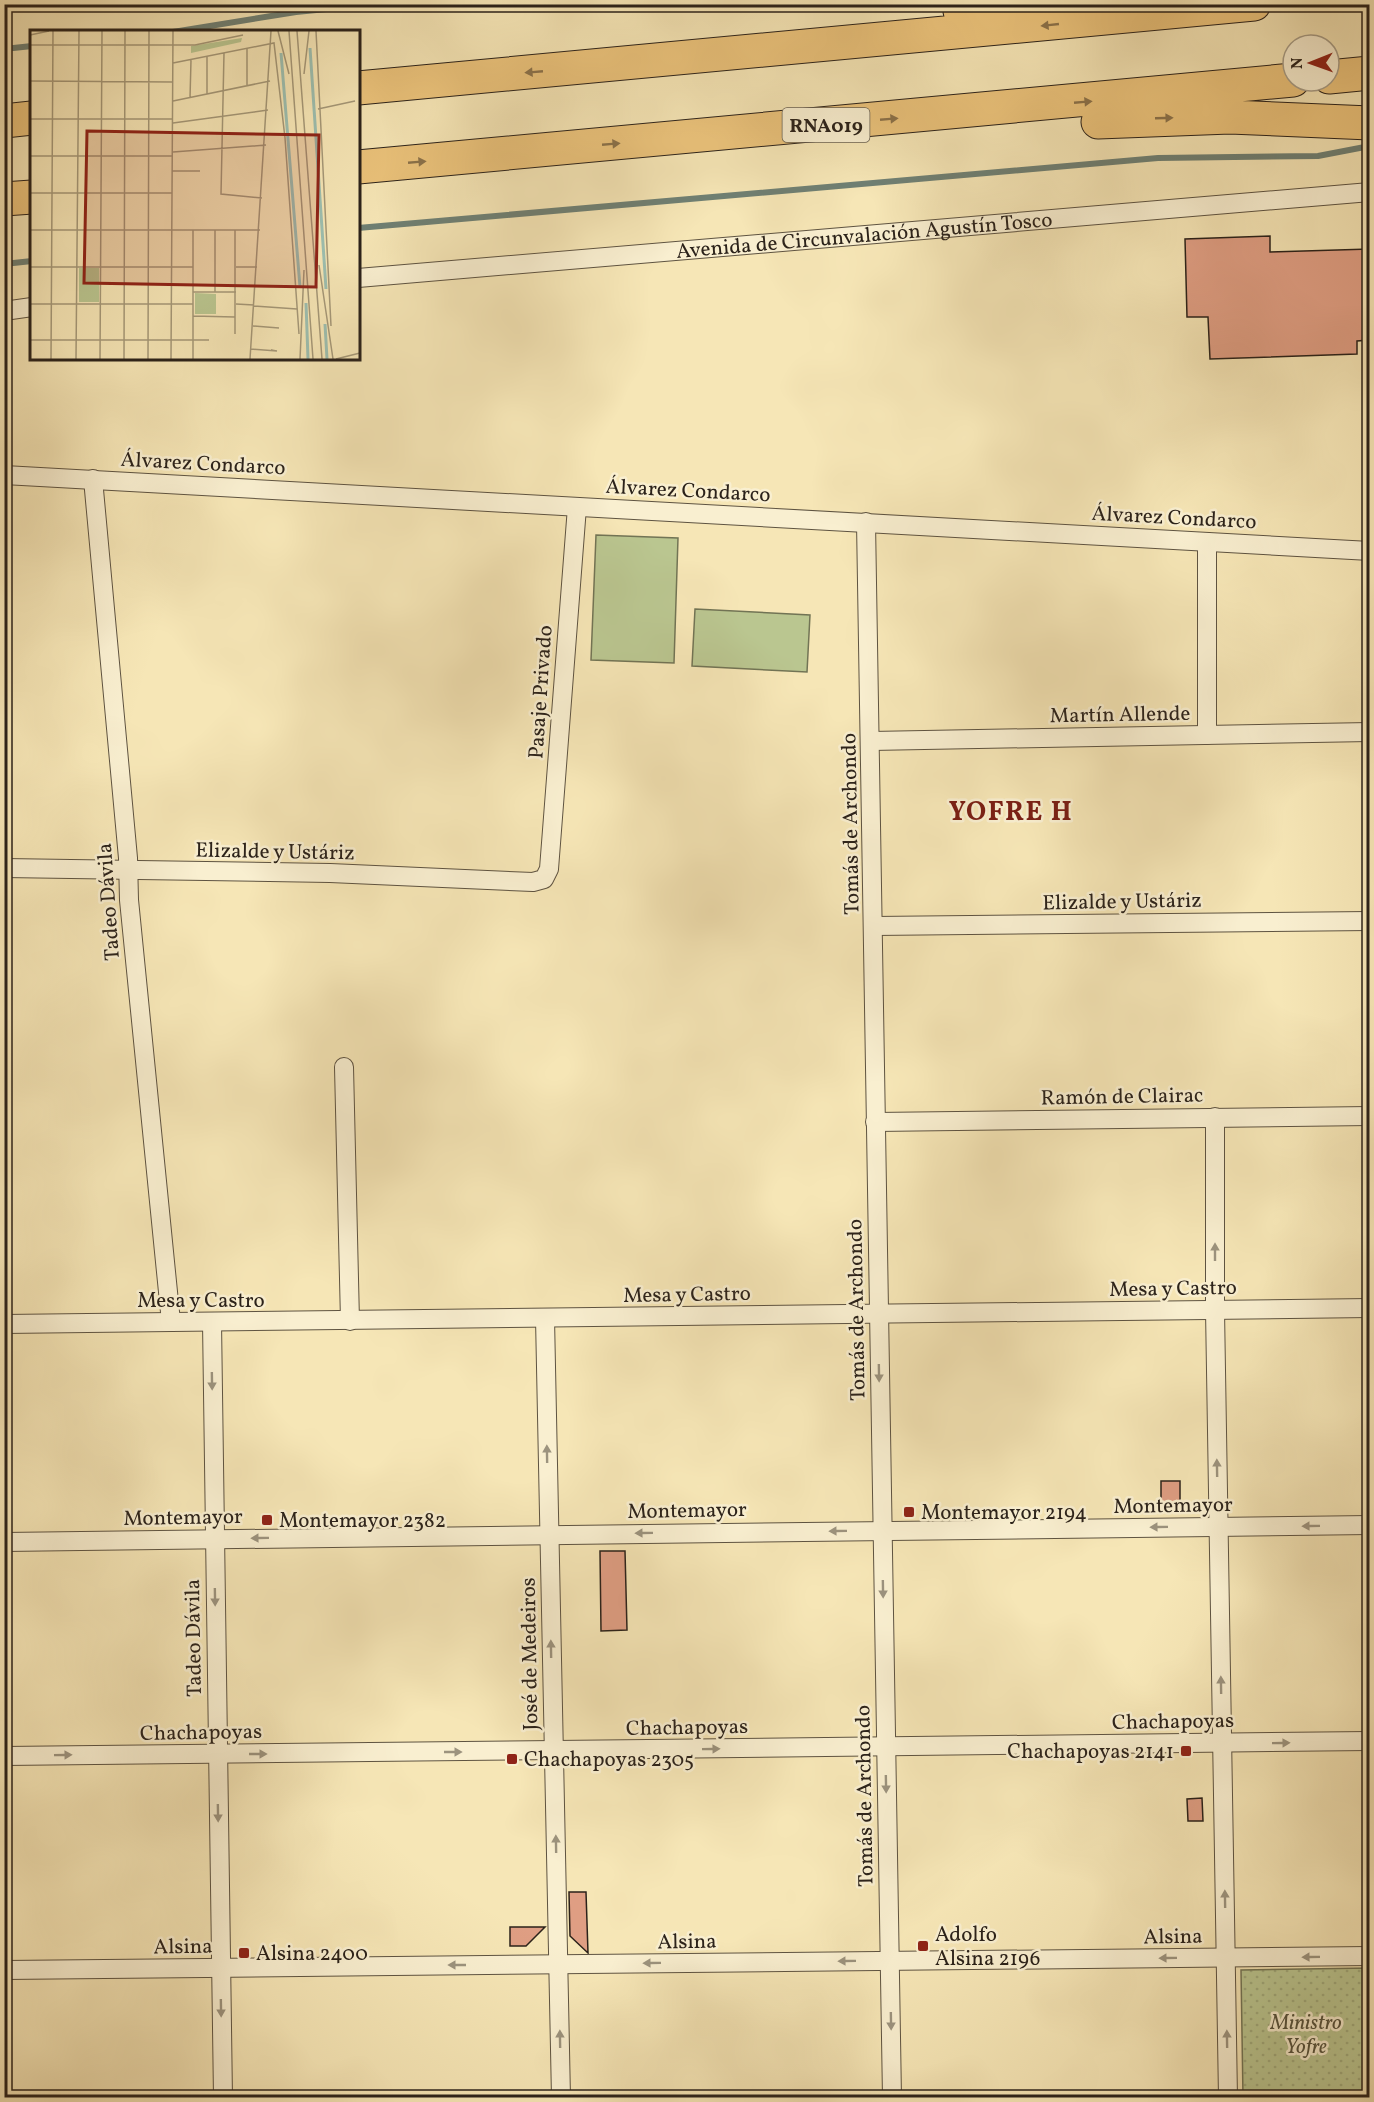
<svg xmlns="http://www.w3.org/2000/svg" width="1374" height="2102" font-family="Vollkorn,serif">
<defs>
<pattern id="park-dots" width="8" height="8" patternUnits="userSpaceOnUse" patternTransform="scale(1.5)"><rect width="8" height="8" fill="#bac690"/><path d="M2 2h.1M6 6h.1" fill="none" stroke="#a0aa7c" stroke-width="1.8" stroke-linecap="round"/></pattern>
</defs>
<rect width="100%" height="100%" fill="#f6e6b6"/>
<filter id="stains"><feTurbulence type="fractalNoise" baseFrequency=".00333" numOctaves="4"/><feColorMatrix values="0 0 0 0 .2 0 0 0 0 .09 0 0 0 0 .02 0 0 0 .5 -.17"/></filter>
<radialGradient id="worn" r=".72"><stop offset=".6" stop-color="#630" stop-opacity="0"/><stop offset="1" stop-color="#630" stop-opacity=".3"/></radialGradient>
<path fill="#bac690" stroke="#727455" stroke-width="1.5" d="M596,535L678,538L674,663L591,660Z
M695,609L810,615L807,672L692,666Z"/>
<path fill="url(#park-dots)" stroke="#727455" stroke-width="1.5" d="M1369,1968V2097H1243L1241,1970Z"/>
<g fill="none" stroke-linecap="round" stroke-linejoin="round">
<path stroke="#6f8074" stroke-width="6" d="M173,32L296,12L377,4
M4,49L32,46
M358,228L1158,158L1318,156L1370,146
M4,264L32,261"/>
</g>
<path fill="#df9e83" stroke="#2b221a" stroke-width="1.5" d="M1270,236V252L1370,249V340L1357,341V354L1210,359L1208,317H1187L1185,239Z
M1161,1481H1180V1506H1161Z
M600,1551H625L627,1630L601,1631Z
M1202,1798L1203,1821H1188L1187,1799Z
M569,1892H586L588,1953L570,1936Z
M510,1927H545L526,1946H510Z"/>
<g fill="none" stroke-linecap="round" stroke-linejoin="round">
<defs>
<g id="street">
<path id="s1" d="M358,278L1370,192"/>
<path d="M4,311L32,307"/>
<path d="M4,475L1370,551"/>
<path d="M93,479L128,858L129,900L171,1322"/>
<path d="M866,522L892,2098"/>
<path d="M1207,542V735"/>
<path d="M871,741L1370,732"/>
<path d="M4,868L330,873L533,882L544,879L549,869L577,507"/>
<path d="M874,926L1370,921"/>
<path d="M344,1067L350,1321"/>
<path d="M1215,1117V1310L1228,2098"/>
<path d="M875,1122L1370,1116"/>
<path d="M545,1318L561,2098"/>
<path d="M212,1322L223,2098"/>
<path d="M4,1324L1370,1308"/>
<path d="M4,1542L1370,1525"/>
<path d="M4,1756L1370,1741"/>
<path d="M4,1970L1370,1956"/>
</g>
<path id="highway" d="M960,11L1017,4
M1329,77L1370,73
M358,88L1254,4
M4,121L32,118
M1098,122L1230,117L1370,123
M358,167L1293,80
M4,199L32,197"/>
</defs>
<use href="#street" stroke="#5e5341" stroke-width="20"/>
<use href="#highway" stroke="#2b221a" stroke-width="35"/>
<use href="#street" stroke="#f9efd0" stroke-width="18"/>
<use href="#highway" stroke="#ebc37b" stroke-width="33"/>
</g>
<defs><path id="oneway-solid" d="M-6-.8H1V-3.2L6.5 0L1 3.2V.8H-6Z" transform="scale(1.5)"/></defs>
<g fill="#8b724a">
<use href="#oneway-solid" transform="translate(1050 25) rotate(174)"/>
<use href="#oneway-solid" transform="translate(534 72) rotate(175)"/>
<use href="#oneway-solid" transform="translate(1083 102) rotate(-5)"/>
<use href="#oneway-solid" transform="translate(1164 118) rotate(-2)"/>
<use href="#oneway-solid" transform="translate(889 119) rotate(-5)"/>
<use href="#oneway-solid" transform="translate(611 144) rotate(-5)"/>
<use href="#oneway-solid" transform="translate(417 162) rotate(-5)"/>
</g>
<g fill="#9c937e">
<use href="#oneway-solid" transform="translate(1215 1252) rotate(-90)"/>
<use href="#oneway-solid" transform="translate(879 1373) rotate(89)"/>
<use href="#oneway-solid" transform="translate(212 1381) rotate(89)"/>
<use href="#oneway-solid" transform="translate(547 1454) rotate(-91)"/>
<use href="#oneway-solid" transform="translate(1217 1468) rotate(-91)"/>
<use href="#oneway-solid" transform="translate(1311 1526) rotate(179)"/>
<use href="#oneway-solid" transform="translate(1159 1527) rotate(179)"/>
<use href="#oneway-solid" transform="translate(838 1531) rotate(179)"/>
<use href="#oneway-solid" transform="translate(644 1533) rotate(179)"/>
<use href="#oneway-solid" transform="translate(260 1538) rotate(179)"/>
<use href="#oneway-solid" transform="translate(883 1589) rotate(89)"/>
<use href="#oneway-solid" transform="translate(215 1597) rotate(89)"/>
<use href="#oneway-solid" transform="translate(551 1649) rotate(-91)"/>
<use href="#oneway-solid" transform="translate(1221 1685) rotate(-91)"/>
<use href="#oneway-solid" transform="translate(1281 1743) rotate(-1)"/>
<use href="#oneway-solid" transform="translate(711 1749) rotate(-1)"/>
<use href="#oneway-solid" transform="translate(453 1752)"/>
<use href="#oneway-solid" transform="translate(258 1754)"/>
<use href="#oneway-solid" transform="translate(63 1755) rotate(-1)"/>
<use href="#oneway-solid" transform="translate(886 1784) rotate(89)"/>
<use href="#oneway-solid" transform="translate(218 1813) rotate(89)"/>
<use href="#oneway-solid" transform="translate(556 1844) rotate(-91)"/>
<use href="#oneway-solid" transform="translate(1225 1899) rotate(-91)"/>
<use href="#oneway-solid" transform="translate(1311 1957) rotate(179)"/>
<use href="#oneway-solid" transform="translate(1168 1958) rotate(179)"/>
<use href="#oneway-solid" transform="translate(847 1961) rotate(179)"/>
<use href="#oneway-solid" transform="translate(652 1963) rotate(179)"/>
<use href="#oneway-solid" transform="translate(457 1965) rotate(180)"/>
<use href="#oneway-solid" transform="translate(221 2008) rotate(89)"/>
<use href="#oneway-solid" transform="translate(891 2021) rotate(89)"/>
<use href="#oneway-solid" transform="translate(560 2039) rotate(-91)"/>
<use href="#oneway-solid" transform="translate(1227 2039) rotate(-91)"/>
</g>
<g fill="#8f2418" stroke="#f9efd0" stroke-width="2">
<rect x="903" y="1506" width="12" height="12" rx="3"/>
<rect x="261" y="1514" width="12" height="12" rx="3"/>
<rect x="1180" y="1745" width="12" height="12" rx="3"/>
<rect x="506" y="1753" width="12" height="12" rx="3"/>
<rect x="917" y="1940" width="12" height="12" rx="3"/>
<rect x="238" y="1947" width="12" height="12" rx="3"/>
</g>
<g text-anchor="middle" stroke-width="5" stroke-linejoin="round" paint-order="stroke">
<rect fill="#f9efd0" stroke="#696051" stroke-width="1.5" x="782.5" y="108" width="87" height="34" rx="4.5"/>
<g font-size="20" font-weight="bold" fill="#2b221a">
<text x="826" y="132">RNA019</text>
</g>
<g font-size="21" fill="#2b221a" stroke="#f9efd0">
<text dy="7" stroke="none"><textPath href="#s1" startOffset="508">Avenida de Circunvalación Agustín Tosco</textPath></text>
<text transform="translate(203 463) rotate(3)" y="7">Álvarez Condarco</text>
<text transform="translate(688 490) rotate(3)" y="7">Álvarez Condarco</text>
<text transform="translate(1174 517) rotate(3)" y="7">Álvarez Condarco</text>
<text transform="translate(540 692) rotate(-86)" y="7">Pasaje Privado</text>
<text transform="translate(1120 714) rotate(-1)" y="7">Martín Allende</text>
<text transform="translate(850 824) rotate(-91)" y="7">Tomás de Archondo</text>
<text transform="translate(275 851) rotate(1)" y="7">Elizalde y Ustáriz</text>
<text transform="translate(1122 901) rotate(-1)" y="7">Elizalde y Ustáriz</text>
<text transform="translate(108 902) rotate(-94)" y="7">Tadeo Dávila</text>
<text transform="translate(1122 1096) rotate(-1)" y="7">Ramón de Clairac</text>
<text transform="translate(1173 1288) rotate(-1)" y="7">Mesa y Castro</text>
<text transform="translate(687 1294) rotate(-1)" y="7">Mesa y Castro</text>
<text x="201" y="1307">Mesa y Castro</text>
<text transform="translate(856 1310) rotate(-91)" y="7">Tomás de Archondo</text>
<text transform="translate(1173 1505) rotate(-1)" y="7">Montemayor</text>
<text transform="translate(687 1510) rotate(-1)" y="7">Montemayor</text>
<text transform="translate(183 1517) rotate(-1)" y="7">Montemayor</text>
<text transform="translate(193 1638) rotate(-91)" y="7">Tadeo Dávila</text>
<text transform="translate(529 1654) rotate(-91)" y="7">José de Medeiros</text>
<text transform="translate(1173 1721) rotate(-1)" y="7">Chachapoyas</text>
<text transform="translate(687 1727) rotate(-1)" y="7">Chachapoyas</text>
<text transform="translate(201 1732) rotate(-1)" y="7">Chachapoyas</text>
<text transform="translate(864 1796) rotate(-91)" y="7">Tomás de Archondo</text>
<text transform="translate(1173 1936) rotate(-1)" y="7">Alsina</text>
<text transform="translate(687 1941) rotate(-1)" y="7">Alsina</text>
<text transform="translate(183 1946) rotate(-1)" y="7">Alsina</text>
</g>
<g font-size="21" fill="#2b221a" stroke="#f9efd0" text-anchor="start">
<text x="921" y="1519">Montemayor 2194</text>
<text x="279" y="1527">Montemayor 2382</text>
<text x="1174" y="1758" text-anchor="end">Chachapoyas 2141</text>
<text x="524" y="1766">Chachapoyas 2305</text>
<text x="935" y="1941">Adolfo<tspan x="935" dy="24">Alsina 2196</tspan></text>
<text x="256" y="1960">Alsina 2400</text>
</g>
<g font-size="21" font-style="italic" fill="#56533d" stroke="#f9efd0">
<text x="1306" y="2029">Ministro<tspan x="1306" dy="24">Yofre</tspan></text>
</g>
<g font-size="27" font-weight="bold" letter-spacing="1.5" fill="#7a1f14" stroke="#f9efd0">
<text x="1011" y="820">YOFRE H</text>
</g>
</g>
<g transform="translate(30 30)">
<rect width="330" height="330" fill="#f6e6b6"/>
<path d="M212,8L211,12L161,23V16ZM49,238H69V272H49ZM165,263L186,264V284H165Z" fill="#bac690"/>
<path fill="none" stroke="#9dbfb0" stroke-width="3" d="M280,18L296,259M251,23L270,257M276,273L278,329M295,294L297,329"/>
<path fill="none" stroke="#a59878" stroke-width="1.5" d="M248,1L259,44M259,1L283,329M267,1L292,329M286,1L301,296M0,5L19,1M0,15H165L213,5M194,23L191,164L232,168M143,33L244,13L255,108L269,304M274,44L279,1M0,51L143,52M217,56V18M177,64V26M160,68L161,30M143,71L240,51M288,79L325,71M0,89H143M143,93L238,80M143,122L236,115M0,126H143M142,141H170M0,163H142M0,200H230M289,235L303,329M0,237H163M206,237H227M163,262H206M185,262V200M0,274H163M206,274L224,275M224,276L267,279M163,286L205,287M223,296L249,298M205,304V200M0,310H179M221,319L247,321L241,320M21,329L23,1M46,329L49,1M70,329L72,1M94,329L95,1M118,329L119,1M141,329L143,1M163,329V200M220,329L241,1M270,329L274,240M306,329L330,323"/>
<path fill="#8f2418" fill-opacity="0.15" stroke="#8f2418" stroke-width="3" d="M57,101L289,105L286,257L54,253Z"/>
<rect width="330" height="330" fill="none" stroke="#2b221a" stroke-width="3"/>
</g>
<rect width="1374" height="2102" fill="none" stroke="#f6e6b6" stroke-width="24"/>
<rect x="6" y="6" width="1362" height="2090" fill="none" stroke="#2b221a" stroke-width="3"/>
<rect x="12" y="12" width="1350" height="2078" fill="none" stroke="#2b221a" stroke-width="1.5"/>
<g transform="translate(1311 63) rotate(269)"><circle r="28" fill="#f9efd0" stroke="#a79d87" stroke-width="1.5"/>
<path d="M0-4.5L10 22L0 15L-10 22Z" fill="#8f2418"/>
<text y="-9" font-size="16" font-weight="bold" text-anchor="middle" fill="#2b221a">N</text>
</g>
<rect width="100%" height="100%" filter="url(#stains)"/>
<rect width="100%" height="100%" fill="url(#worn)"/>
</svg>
